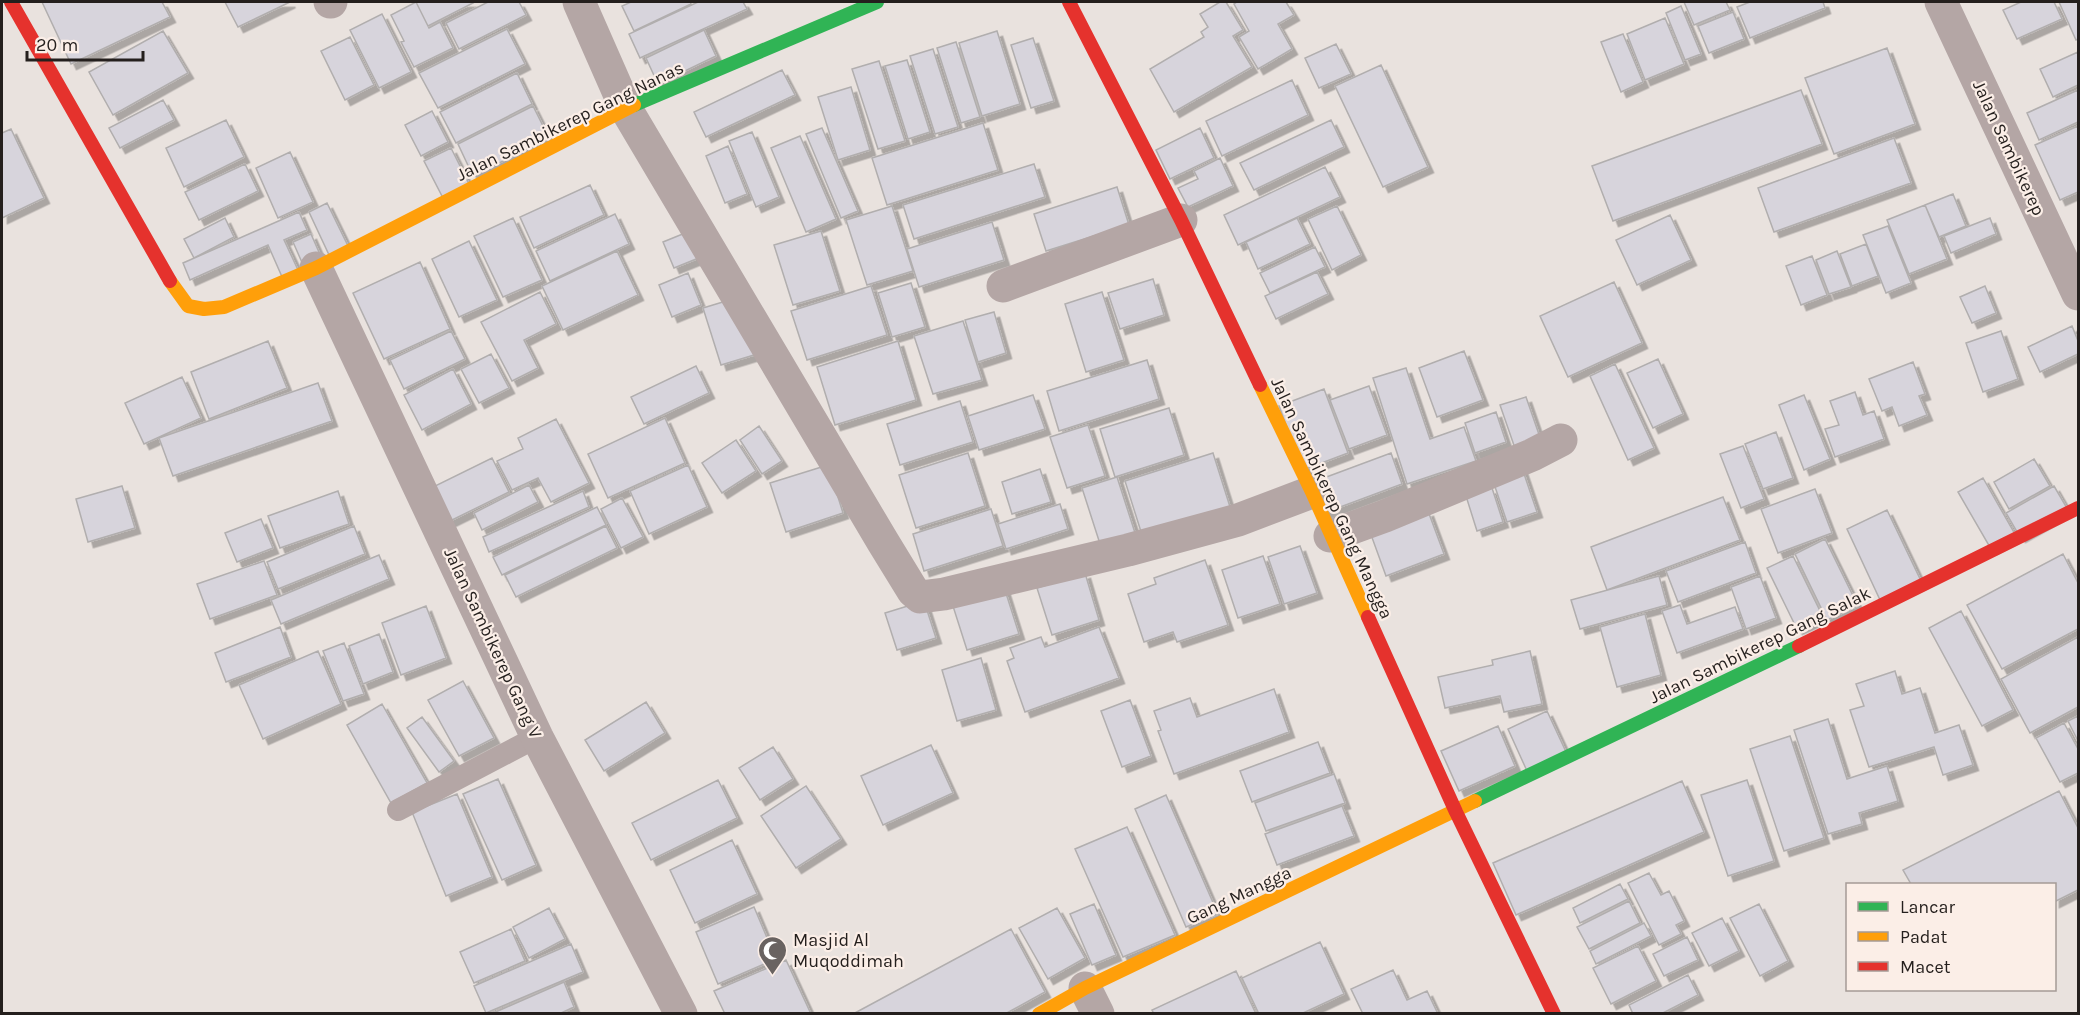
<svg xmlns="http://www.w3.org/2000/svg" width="2080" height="1015" font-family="Karla,sans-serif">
<defs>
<filter id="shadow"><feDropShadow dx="5.5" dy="5.5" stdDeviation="0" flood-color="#0004"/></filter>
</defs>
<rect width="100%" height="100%" fill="#e9e2de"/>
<path fill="#d7d4dc" stroke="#b1aeae" stroke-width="1.5" filter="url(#shadow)" d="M42,2H162L170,17L71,64Z
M225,2H290L238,27Z
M416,2H472L473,3L428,26Z
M416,2L429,28L440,22L453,48L414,67L401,42L404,41L391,15Z
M488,2H519L526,15L459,49L446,23Z
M631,2H690L691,4L634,31L622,6Z
M698,2H743L747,9L640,58L629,34Z
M1220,2H1226L1243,30L1233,36L1252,67L1174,112L1150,69L1204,37L1201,32L1208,27L1200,14Z
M1237,2H1286L1294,15L1278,24L1292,49L1258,69L1239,37L1249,31L1234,4Z
M1684,2H1726L1730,10L1694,25Z
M1750,2H1823L1825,8L1750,38L1737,7Z
M2021,2H2054L2062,19L2017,39L2003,10Z
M2059,2H2078V39L2076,40Z
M1681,6L1701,54L1685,60L1666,13Z
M1733,12L1744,39L1709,53L1698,26Z
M382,14L411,72L379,88L350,30Z
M1665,18L1684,64L1645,80L1627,34Z
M507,29L525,64L438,108L419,73Z
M704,30L716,56L658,84L646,58Z
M163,31L188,73L113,115L89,72Z
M997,31L1020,104L982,116L959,43Z
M1623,34L1643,82L1621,92L1601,42Z
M350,37L374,85L345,100L321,51Z
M1033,38L1054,101L1031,108L1011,45Z
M956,42L980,117L961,123L937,48Z
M1336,44L1351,74L1319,88L1305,58Z
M1887,48L1915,124L1834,154L1805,78Z
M933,49L958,127L935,134L910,56Z
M2078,52V85L2053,97L2040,69Z
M907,60L930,132L908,139L885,66Z
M879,61L905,141L878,149L852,69Z
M1381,65L1428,167L1383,187L1335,86Z
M782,70L795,95L706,137L694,112Z
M517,73L532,104L456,143L440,112Z
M1292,80L1308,115L1222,156L1206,121Z
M851,87L870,150L838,160L818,97Z
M1801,90L1822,144L1613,221L1592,166Z
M2078,90V122L2039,140L2027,113Z
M163,100L174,120L120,148L109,128Z
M533,106L549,138L473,176L458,144Z
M432,111L448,142L421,156L405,125Z
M226,120L244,157L184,187L166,148Z
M1331,120L1344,147L1254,190L1240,163Z
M983,123L998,170L887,205L872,158Z
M2078,126V192L2060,200L2035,145Z
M822,128L858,211L841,218L806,134Z
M1200,128L1214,158L1170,179L1156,150Z
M11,129L44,198L2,218V133Z
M752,132L779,197L756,207L729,141Z
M800,136L836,219L806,232L771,148Z
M1894,138L1911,183L1774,232L1758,188Z
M728,146L747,194L725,203L706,156Z
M451,148L469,184L443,198L424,161Z
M290,152L313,202L278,218L256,168Z
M1220,158L1233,186L1188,207L1178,188L1198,179L1194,171Z
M245,164L258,191L199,220L185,192Z
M1034,164L1045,197L914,239L903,205Z
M1325,167L1340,197L1238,245L1224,215Z
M590,185L604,215L534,248L520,217Z
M1117,187L1129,225L1046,251L1034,214Z
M1953,194L1966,226L1939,237L1925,205Z
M327,203L349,248L330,257L309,212Z
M1925,205L1947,259L1909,274L1887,220Z
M892,206L913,271L867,285L846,220Z
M1337,206L1361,255L1332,270L1308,219Z
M299,212L307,230L284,240L299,272L283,279L268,245L190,280L183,263Z
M615,214L629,244L550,281L536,251Z
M1670,215L1691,260L1637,285L1616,240Z
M225,218L234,237L194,258L184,239Z
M513,218L542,280L503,297L474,236Z
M1297,218L1310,244L1258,269L1246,242Z
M1990,218L1996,234L1951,253L1944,236Z
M992,222L1004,260L919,287L907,249Z
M1888,226L1911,283L1886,293L1863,235Z
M695,229L706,255L674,268L663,242Z
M821,231L840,291L793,305L774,245Z
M311,234L322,259L304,267L293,242Z
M469,241L497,300L459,317L432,259Z
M1866,244L1878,276L1852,286L1840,254Z
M1315,247L1325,267L1270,293L1260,273Z
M617,251L638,295L563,330L542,286Z
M1837,251L1851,287L1829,294L1816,260Z
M1812,256L1827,295L1801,305L1786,266Z
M420,262L450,329L384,359L353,293Z
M1317,272L1328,294L1276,319L1265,296Z
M688,273L701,305L672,317L659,285Z
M1153,279L1164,315L1120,329L1108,293Z
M1614,282L1642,343L1568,377L1540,316Z
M911,283L925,327L892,337L878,293Z
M871,286L887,335L807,360L791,311Z
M1985,286L1996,313L1972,323L1960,297Z
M540,292L556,324L524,340L538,368L512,381L481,322Z
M1102,292L1124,360L1086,372L1065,304Z
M736,298L754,355L721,365L703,308Z
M994,312L1006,353L978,362L965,320Z
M963,321L982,380L933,394L914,336Z
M2072,326L2078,341V354L2040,372L2028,347Z
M451,331L465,359L404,389L390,360Z
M2001,331L2018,379L1983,392L1966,343Z
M268,341L287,388L209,419L191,372Z
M898,341L916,400L835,425L817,367Z
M1464,351L1483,400L1437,417L1419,368Z
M491,354L509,388L479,403L461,369Z
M1658,359L1683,414L1653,428L1627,373Z
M1147,360L1159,399L1059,431L1047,391Z
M1913,362L1925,394L1919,396L1927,415L1899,426L1892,407L1882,411L1869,379Z
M1615,364L1654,448L1628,460L1590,376Z
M696,366L709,393L644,424L631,397Z
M1406,368L1430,439L1464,427L1476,461L1407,484L1373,378Z
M453,369L471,404L422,430L404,395Z
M182,377L201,418L144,444L125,403Z
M318,383L332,421L173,476L159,438Z
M1369,386L1387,435L1349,449L1330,400Z
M1324,389L1348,453L1303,470L1279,406Z
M1855,392L1863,415L1874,411L1884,439L1835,457L1825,429L1839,425L1830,401Z
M1033,395L1045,429L979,450L968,416Z
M1804,395L1830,459L1804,470L1779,405Z
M1526,397L1543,446L1517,454L1500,405Z
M960,401L973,442L900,465L887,424Z
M1169,408L1184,455L1115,477L1100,429Z
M1496,412L1506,442L1475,453L1465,423Z
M665,418L685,463L608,498L588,454Z
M556,419L589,483L551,502L538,478L512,490L497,461L523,449L518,438Z
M1088,425L1105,476L1067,488L1050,437Z
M759,426L782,461L762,474L740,440Z
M1776,432L1793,478L1763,489L1745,444Z
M736,440L756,471L722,493L702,463Z
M1743,446L1764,499L1741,508L1720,454Z
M968,453L985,506L916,528L899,475Z
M1213,453L1231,510L1143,538L1125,481Z
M1391,453L1402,484L1324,513L1313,482Z
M492,458L509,492L450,521L433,487Z
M2034,459L2050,486L2009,509L1994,482Z
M688,465L707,507L649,534L630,491Z
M828,465L843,513L786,532L770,483Z
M1522,468L1537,512L1507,522L1492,478Z
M1040,469L1051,502L1012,514L1002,482Z
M1117,477L1137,539L1102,550L1082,488Z
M1983,478L2016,536L1991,549L1958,492Z
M529,485L538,502L482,530L474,513Z
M122,486L135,528L88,542L76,499Z
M2054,486L2068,510L2020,537L2006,513Z
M1492,488L1503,522L1477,531L1466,496Z
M1815,489L1832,533L1778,553L1761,509Z
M338,491L349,524L280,548L268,516Z
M583,491L589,507L489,552L483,537Z
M1723,497L1740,540L1607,590L1591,547Z
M622,498L643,537L621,548L601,509Z
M1060,504L1068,529L1006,549L998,524Z
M597,507L606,525L502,575L493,557Z
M991,509L1003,546L924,571L913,534Z
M1887,510L1922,583L1881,602L1847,529Z
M1428,511L1444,554L1386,576L1370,532Z
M261,519L273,548L237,562L225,533Z
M354,526L365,554L278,589L267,562Z
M606,526L617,548L516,597L505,575Z
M1825,539L1858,606L1827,620L1795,554Z
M1745,542L1756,573L1678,602L1666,571Z
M1300,546L1317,593L1284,604L1268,557Z
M2063,554L2078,583V629L2002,669L1967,605Z
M379,555L389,579L281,624L271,600Z
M1263,556L1280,604L1238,618L1222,570Z
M1793,556L1823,617L1797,629L1767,568Z
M1205,560L1228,625L1177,642L1173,632L1144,642L1128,594L1156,584L1154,578Z
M264,561L277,595L210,619L197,584Z
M1085,573L1099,620L1052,635L1037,588Z
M1659,576L1667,605L1580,629L1571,600Z
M1760,576L1776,618L1746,629L1731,587Z
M1004,587L1019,634L967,650L952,603Z
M924,601L936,638L897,650L885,613Z
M1680,605L1687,624L1735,607L1743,629L1677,653L1662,611Z
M426,606L446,658L401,675L382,623Z
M1961,611L2013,710L1982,726L1929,628Z
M1645,614L1661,675L1617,687L1600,627Z
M280,627L291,657L226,682L215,653Z
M1099,627L1119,678L1025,712L1007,661L1014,658L1010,648L1041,637L1045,647Z
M379,634L393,672L363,684L349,646Z
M2078,637V707L2030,733L2001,679Z
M344,643L364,694L343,701L323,651Z
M318,651L341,704L263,739L239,685Z
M1530,651L1542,704L1504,712L1500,696L1445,708L1438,677L1493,665L1492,660Z
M981,658L996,710L957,721L942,670Z
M1895,671L1902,694L1920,688L1935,733L1959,725L1973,765L1943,775L1934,747L1869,767L1850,710L1864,706L1856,684Z
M463,681L494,738L459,756L428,700Z
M1274,689L1289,732L1174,774L1158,731L1161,730L1154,711L1190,698L1197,717Z
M1130,700L1151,756L1122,767L1101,711Z
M646,702L665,733L604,771L585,740Z
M382,704L427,783L391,803L347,725Z
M1547,711L1567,754L1527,771L1508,729Z
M2078,716V741L2068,721Z
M422,717L454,761L439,772L407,728Z
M1828,719L1847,779L1887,766L1898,801L1859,813L1862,824L1828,834L1794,730Z
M2064,723L2078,749V773L2060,782L2036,738Z
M1498,726L1515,766L1459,791L1441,751Z
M1790,736L1824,838L1784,851L1750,749Z
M1318,742L1330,773L1252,802L1240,771Z
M931,745L953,793L883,825L861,776Z
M773,747L793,779L760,800L739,768Z
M1334,774L1345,803L1266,831L1255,803Z
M498,779L536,865L502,880L463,794Z
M718,780L737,818L651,860L632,823Z
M1747,780L1774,861L1728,876L1701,795Z
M1682,781L1704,832L1516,915L1493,863Z
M806,786L841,839L796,868L761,816Z
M2059,791L2078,828V890L2054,902V884H1911L1903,870Z
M457,794L492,877L446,896L412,812Z
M1166,795L1218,914L1186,927L1135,809Z
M1342,806L1354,836L1277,865L1265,834Z
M1127,827L1175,935L1123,957L1075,849Z
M732,840L757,894L695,923L670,870Z
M1649,873L1661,895L1669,891L1684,921L1676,925L1681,934L1659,945L1628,883Z
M1620,884L1628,899L1580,923L1573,908Z
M1629,901L1640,923L1589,949L1577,927Z
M1094,904L1116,955L1092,965L1070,914Z
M1759,904L1788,961L1760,976L1730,918Z
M754,907L776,959L718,984L696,932Z
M549,908L565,939L529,958L513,927Z
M1057,908L1085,958L1048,979L1019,928Z
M1722,918L1739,951L1709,966L1692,933Z
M1644,923L1651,936L1596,964L1590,951Z
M511,929L525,961L474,983L460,952Z
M1011,929L1045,992L1005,1014H853Z
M1687,937L1698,960L1664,976L1653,954Z
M1320,942L1344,994L1301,1014H1259L1242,978Z
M571,944L583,972L486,1013L474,986Z
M1638,946L1656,981L1611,1004L1593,968Z
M786,960L811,1014H725L714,991Z
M1393,970L1407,1000L1427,991L1438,1014H1363L1351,989Z
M1236,971L1256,1014H1154L1152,1010Z
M1688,975L1698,995L1661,1014H1633L1629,1005Z
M564,982L574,1007L559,1014H491Z"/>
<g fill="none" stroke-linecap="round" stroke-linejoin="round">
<path stroke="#b4a6a5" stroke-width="22" d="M398,810L537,737"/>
<path stroke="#b4a6a5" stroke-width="33" d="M330,2H331
M579,2L626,109L883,542L913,591L920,597L944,594L1128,550L1238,520L1312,492
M1941,2L2078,294
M316,268L537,737L681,1014
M1003,286L1181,220
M1330,536L1385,516L1532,455L1561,440
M1085,988L1098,1014"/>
<path stroke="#30b455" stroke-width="14" d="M634,105L877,2
M1475,801L1799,646"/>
<path stroke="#ff9f0a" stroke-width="14" d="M170,281L188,306L204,309L224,307L316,268L634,105
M1260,385L1312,492L1368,617
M1039,1014L1085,988L1475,801"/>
<path stroke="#e5322d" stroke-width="14" d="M11,2L170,281
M1069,2L1181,220L1260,385
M1368,617L1456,812L1554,1014
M1799,646L2078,508"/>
</g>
<defs>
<symbol id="mosque-pin" viewBox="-11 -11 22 30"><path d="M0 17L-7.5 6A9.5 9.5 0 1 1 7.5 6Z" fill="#696361" stroke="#fbeee7"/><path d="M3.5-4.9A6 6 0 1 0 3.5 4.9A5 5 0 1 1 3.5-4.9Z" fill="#fff"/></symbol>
</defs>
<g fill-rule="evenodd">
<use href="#mosque-pin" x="756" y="934" width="33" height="45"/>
</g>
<g text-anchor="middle" stroke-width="4.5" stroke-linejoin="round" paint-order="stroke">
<g font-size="18" fill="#241f1d" stroke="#fbeee7">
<text transform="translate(570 121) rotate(-26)" y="6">Jalan Sambikerep Gang Nanas</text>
<text transform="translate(2009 148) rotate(65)" y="6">Jalan Sambikerep</text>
<text transform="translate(1332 498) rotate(65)" y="6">Jalan Sambikerep Gang Mangga</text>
<text transform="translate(493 643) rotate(65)" y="6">Jalan Sambikerep Gang V</text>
<text transform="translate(1760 645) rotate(-26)" y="6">Jalan Sambikerep Gang Salak</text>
<text transform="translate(1239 895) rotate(-25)" y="6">Gang Mangga</text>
</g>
<g font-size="18" fill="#241f1d" stroke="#fbeee7" text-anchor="start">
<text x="793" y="946">Masjid Al<tspan x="793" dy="21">Muqoddimah</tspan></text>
</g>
</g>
<rect width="2080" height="1015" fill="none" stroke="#241f1d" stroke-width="6"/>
<rect x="1846" y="883" width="210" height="108" fill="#fbeee7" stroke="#a59b96" stroke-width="1.5"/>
<rect x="1858" y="902" width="30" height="9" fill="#30b455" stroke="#a59b96" stroke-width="1.5"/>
<text x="1900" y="913" font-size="18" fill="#241f1d">Lancar</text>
<rect x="1858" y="932" width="30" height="9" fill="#ff9f0a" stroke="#a59b96" stroke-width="1.5"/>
<text x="1900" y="943" font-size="18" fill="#241f1d">Padat</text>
<rect x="1858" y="962" width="30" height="9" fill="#e5322d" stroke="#a59b96" stroke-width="1.5"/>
<text x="1900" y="973" font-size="18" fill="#241f1d">Macet</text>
<path d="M27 51v9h116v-9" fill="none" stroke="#241f1d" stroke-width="3"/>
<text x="36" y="51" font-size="18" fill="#241f1d" stroke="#fbeee7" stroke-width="4.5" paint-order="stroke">20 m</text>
</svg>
